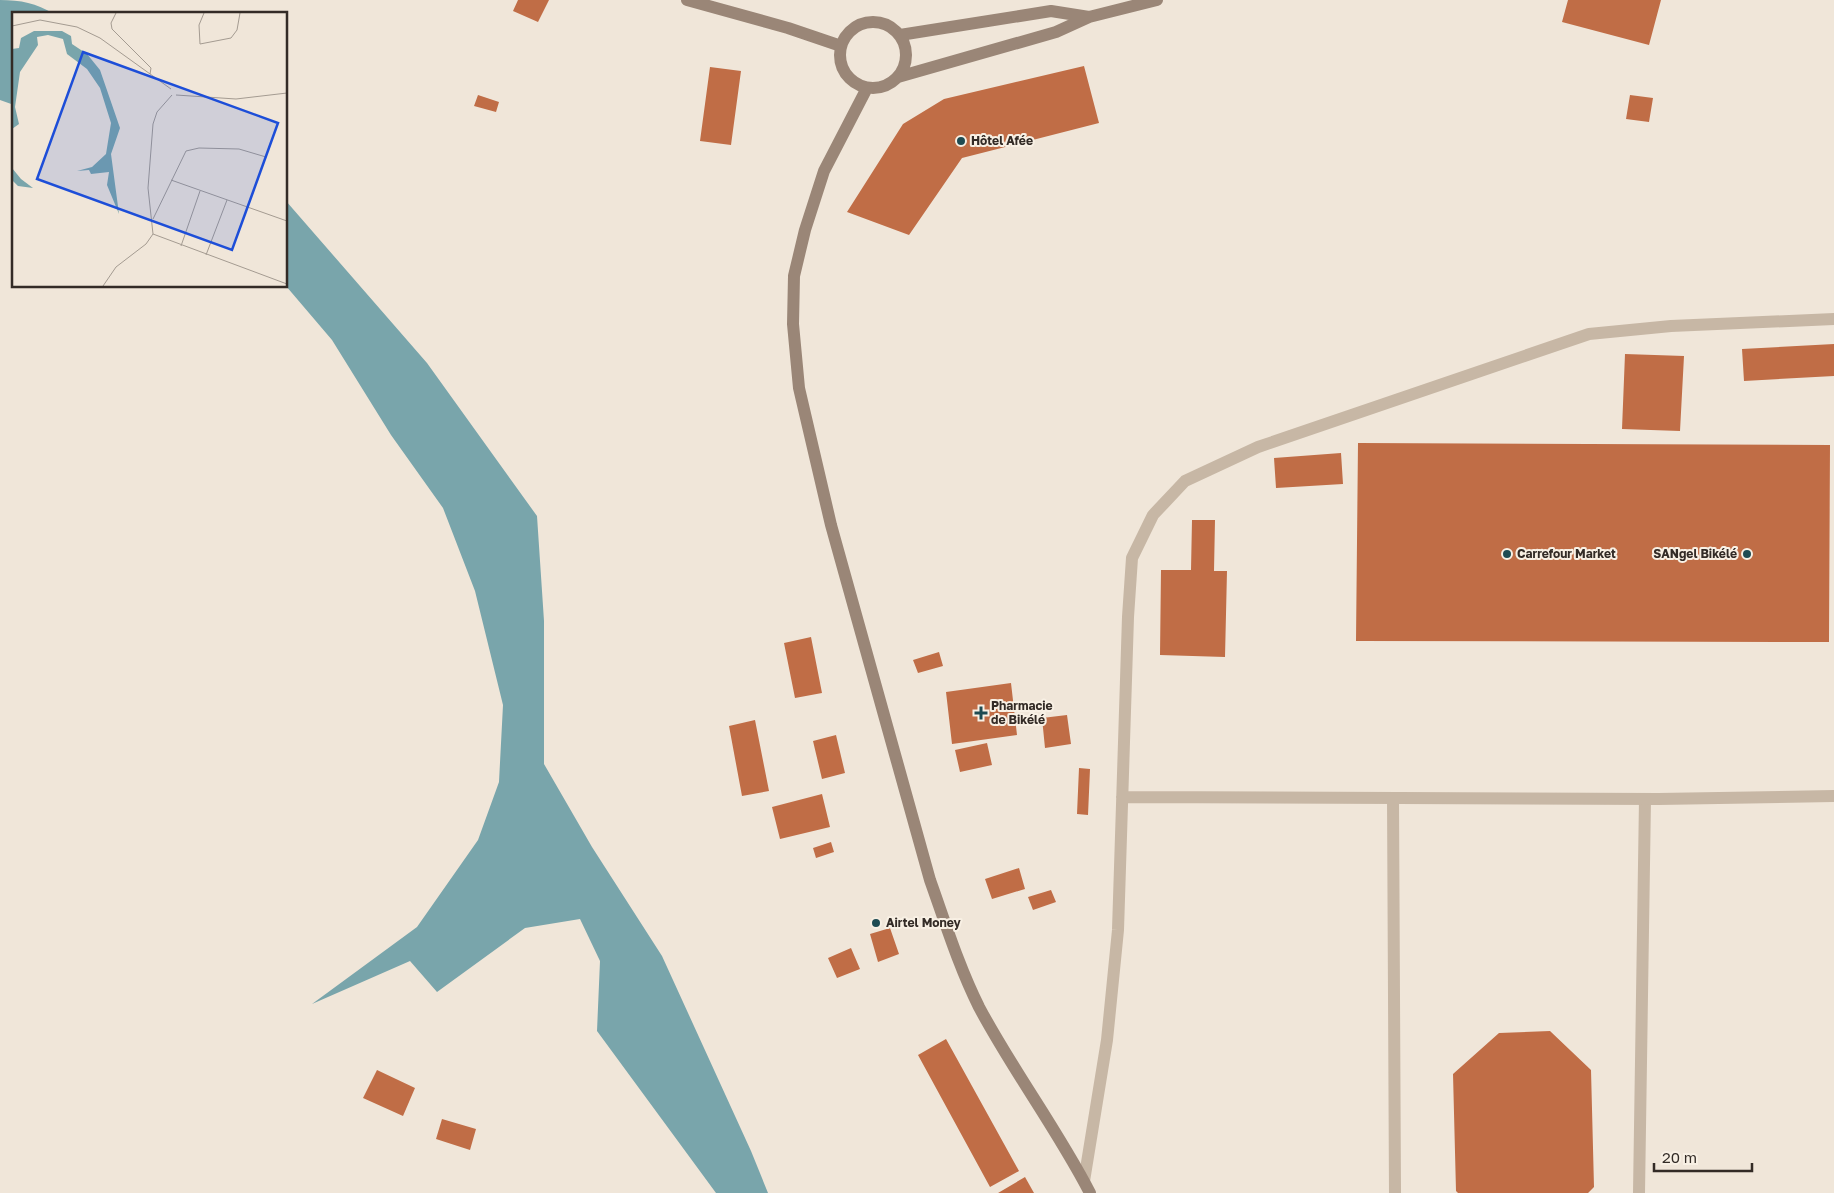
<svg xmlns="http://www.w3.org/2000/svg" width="1834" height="1193" font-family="'Golos Text',sans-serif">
<rect width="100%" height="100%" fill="#f0e6d9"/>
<path fill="#79a5ab" d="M0,0C21,0 36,3 54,14H14V105L0,100Z
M286,201L427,363L537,516L544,621V764L592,847L662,956L751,1151L768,1193H716L597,1031L600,961L580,919L525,928L437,992L410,961L312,1004L417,927L478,840L499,782L503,705L475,591L443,508L391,435L332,340L286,286Z"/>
<path fill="#c06d46" d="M518,0H549L538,22L513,11Z
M1568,0H1661L1649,45L1562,22Z
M1084,66L1099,123L962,158L909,235L847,212L903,124L944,99Z
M710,67L741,71L731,145L700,141Z
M478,95L499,102L496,112L474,106Z
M1630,95L1653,98L1649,122L1626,119Z
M1834,344V376L1744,381L1742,349Z
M1625,354L1684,356L1680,431L1622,429Z
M1358,443L1830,445L1829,642L1356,641Z
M1341,453L1343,484L1276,488L1274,458Z
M1192,520H1215L1214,571H1227L1225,657L1160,655L1161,570H1191Z
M811,637L822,693L795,698L784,643Z
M939,652L943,666L918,673L913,660Z
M1011,683L1017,735L952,744L946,692Z
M1067,715L1071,744L1045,748L1042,718Z
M755,720L769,791L742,796L729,726Z
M836,735L845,773L822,779L813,741Z
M987,743L992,765L960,772L955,750Z
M1079,768L1090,769L1088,815L1077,814Z
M822,794L830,827L780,839L772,807Z
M831,842L834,852L816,858L813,848Z
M1019,868L1025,889L992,899L985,879Z
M1051,890L1056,902L1033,910L1028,897Z
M890,928L899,954L878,962L870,934Z
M851,948L860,969L837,978L828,958Z
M1550,1031L1591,1070L1594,1187L1588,1193H1458L1456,1191L1453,1074L1499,1033Z
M946,1039L1019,1171L990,1187L918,1055Z
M377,1070L415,1088L403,1116L363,1098Z
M442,1119L476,1129L470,1150L436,1139Z
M1025,1177L1034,1193H998Z"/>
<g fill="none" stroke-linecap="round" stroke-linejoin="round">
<path stroke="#c7b7a5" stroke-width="12" d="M1393,798L1395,1193
M1639,1193L1645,799"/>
<path stroke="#c7b7a5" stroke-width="12" d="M1122,797L1658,799L1834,796
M1084,1181L1107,1040L1118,930L1128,617L1132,558L1153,515L1185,481L1258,447L1589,334L1671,326L1834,319"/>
<path stroke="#9a8677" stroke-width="12" d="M687,0L788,28L841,46
M840 55a33 33 0 1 1 66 0a33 33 0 1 1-66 0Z
M900,35L1051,11L1089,17
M898,77L1056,32L1089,17L1157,0
M867,88L824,171L805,230L794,276L793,324L799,388L831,525L930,880C945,922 959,967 979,1007C1013,1071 1057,1129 1090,1193"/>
</g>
<g fill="#1e4b52" stroke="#f8f0e4" stroke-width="2">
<circle cx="961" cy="141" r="5"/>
<circle cx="1507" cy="554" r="5"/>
<circle cx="1747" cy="554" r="5"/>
<path d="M978.5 705.5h5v5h5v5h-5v5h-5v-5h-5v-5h5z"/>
<circle cx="876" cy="923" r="5"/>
</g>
<g text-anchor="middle" stroke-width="4" stroke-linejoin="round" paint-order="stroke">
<g font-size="12" font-weight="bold" fill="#332b26" stroke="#f8f0e4" text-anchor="start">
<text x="971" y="145">Hôtel Afée</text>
<text x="1517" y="558">Carrefour Market</text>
<text x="1737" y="558" text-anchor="end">SANgel Bikélé</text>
<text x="991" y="710">Pharmacie<tspan x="991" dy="14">de Bikélé</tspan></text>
<text x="886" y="927">Airtel Money</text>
</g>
</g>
<g transform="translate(12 12)">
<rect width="275" height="275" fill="#f0e6d9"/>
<path d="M22,19H50L59,24L60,32L75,42L88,58L108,116L99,142L107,202L95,173L97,160L79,162L77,158L65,159L80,155L94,142L99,111L88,76L75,57L55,42L51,27L36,23L25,25L26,33L8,60L3,95L7,112L0,117V37L7,36L9,26ZM0,156L9,167L21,176L6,174L0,168Z" fill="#79a5ab"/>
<path fill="none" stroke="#a49b91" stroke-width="1" d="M104,1L99,11L100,17L139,56L138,62M192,1L187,13L188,32L219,26L225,18L228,1M0,14L28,8L65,15L88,26L159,77M164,83L224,87L275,81M159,168L275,209M141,207L174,139L187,136L227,137L254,145M141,222L275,272M169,234L188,179M194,243L215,188M91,274L104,255L134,232L141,222L136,176L141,112L145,100L160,83"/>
<path fill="#1d4ed8" fill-opacity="0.15" stroke="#1d4ed8" stroke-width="2.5" d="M71,40L266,111L220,238L25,167Z"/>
<rect width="275" height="275" fill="none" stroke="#332b26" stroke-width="2.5"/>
</g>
<path d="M1654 1163v8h98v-8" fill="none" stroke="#332b26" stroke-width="2.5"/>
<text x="1662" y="1163" font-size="15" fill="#332b26" stroke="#f8f0e4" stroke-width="4" paint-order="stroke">20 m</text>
</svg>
